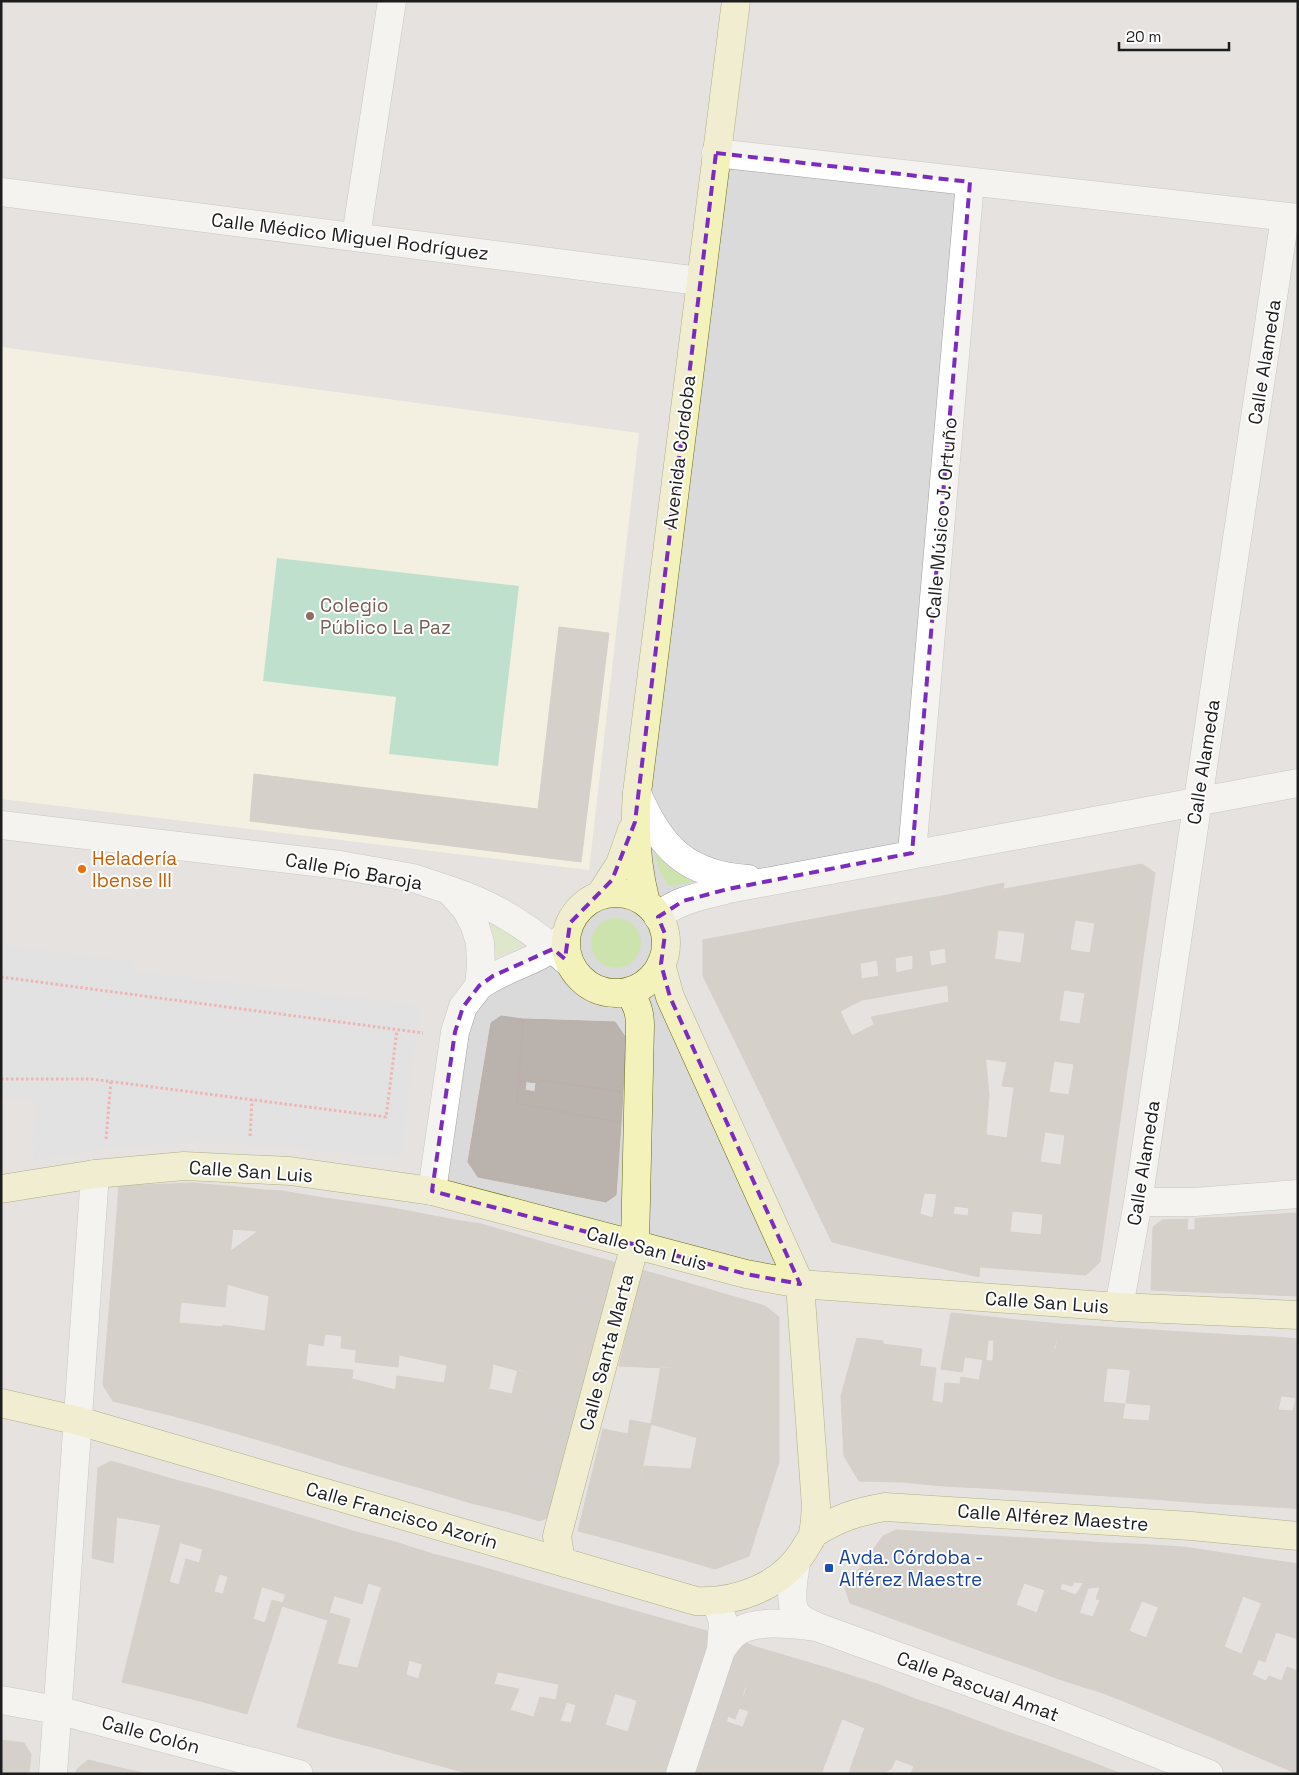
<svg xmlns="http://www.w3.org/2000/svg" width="1299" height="1775" font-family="'Space Grotesk',sans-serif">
<rect width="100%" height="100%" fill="#ede9e3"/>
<path fill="#dbdada" d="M1,1H1298V1774H1Z"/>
<path fill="#fcf9de" d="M1,347L639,433L589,870L1,799Z"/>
<path fill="#cce3ad" d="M654,852L669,867L700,881L668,886L659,870Z
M482,915L525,944L500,956L493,954Z
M591 943a25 25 0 1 1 50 0a25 25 0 1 1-50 0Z"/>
<path fill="#88d6b1" d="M277,558L519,586L498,766L389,754L396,697L263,681Z"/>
<path fill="#d8d9e3" d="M1,945L132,961L133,971L420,1005L401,1157L210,1142L116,1147L33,1161L35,1100H1Z"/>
<path fill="#bab2ad" stroke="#bdafa7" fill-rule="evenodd" d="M559,627L609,633L581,862L250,821L254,774L538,809Z
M1142,864L1155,873L1100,1262L1086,1275L980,1267L987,1135L1007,1138L1014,1087L1002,1086L1007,1062L986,1059L984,1043L994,959L1021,963L1025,933L998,930L1004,889ZM1075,920L1095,923L1090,953L1070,950ZM1064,990L1085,993L1080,1024L1059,1021ZM1054,1061L1074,1064L1069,1095L1049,1092ZM1045,1132L1065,1135L1061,1165L1040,1162ZM1012,1211L1043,1214L1041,1235L1010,1232Z
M1004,883L984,1043L989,1095L987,1121L920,1120L871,1017L949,1002L942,896Z
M942,896L945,948L929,951L931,966L946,963L948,985L862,1000V979L879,976L877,960L861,963L856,911ZM913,955V969L896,973L895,958Z
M856,911L862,988L739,1049L703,976V940Z
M862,988V1000L840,1011L852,1036L875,1024L920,1120L987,1121L984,1197L924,1193L910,1261L832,1242L739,1049Z
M501,1016L523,1019L517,1103L621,1123L616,1195L606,1202L478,1177L468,1162L491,1023Z
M523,1019L615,1022L626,1038L623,1092L540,1080V1083L519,1081Z
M540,1080L623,1092L621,1123L517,1103L519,1081L526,1083L525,1090L535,1092L536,1083H540Z
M192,1183L181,1302L170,1415L137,1407L144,1285L112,1276L119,1186Z
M192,1183L237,1187L225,1307L181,1302Z
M237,1187L264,1190L258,1231L233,1229Z
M264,1190L282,1191L269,1296L227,1284L231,1251L258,1231Z
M282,1191L324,1198L309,1337L265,1331Z
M937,1193L956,1195L945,1269L910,1261L920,1214L933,1218Z
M956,1195L984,1197L979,1277L945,1269L953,1214L968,1216L969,1208L954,1206Z
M324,1198L374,1205L357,1350L341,1348L342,1336L325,1334L323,1346L308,1343Z
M374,1205L414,1212L400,1342L358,1336Z
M414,1212L455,1220L449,1246L454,1247L442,1305L462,1310L451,1366L399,1355Z
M1298,1213V1296L1275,1295L1280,1214Z
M1280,1214L1275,1295L1231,1293L1233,1217Z
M1233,1217L1231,1293L1200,1292L1202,1218Z
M1202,1218L1200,1292L1151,1290L1153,1227L1162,1220L1188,1219L1187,1230H1195V1219Z
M455,1220L481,1224L550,1244L523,1347L543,1352L538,1376L493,1364L491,1378L451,1366L462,1310L442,1305L454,1247L449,1246Z
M550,1244L617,1263L590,1369L543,1356V1352L523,1347Z
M642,1270L701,1287L687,1346L692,1369L619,1366Z
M112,1276L144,1285L137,1407L113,1401L103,1385Z
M701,1287L765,1306L779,1317V1388L697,1366L695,1370L692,1369L687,1346Z
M951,1313L972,1315L962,1372L941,1369Z
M972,1315L1017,1320L1008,1363L993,1362L994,1340H988L986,1360L965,1357Z
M1017,1320L1060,1324L1056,1349H1053L1043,1417L999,1410Z
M179,1323L223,1327L214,1427L170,1415Z
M1060,1324L1136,1329L1130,1370L1051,1363Z
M223,1325L265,1331L252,1438L214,1427Z
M1136,1329L1183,1332L1152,1499L1108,1496L1123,1419L1149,1421L1151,1405L1126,1403Z
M265,1331L309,1337L296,1451L252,1438Z
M1183,1332L1232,1335L1203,1503L1152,1499Z
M1232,1335L1275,1337L1243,1505L1203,1503Z
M358,1336L400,1342L398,1367L355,1362Z
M1275,1337L1298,1339V1404L1295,1403L1296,1398L1265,1393Z
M857,1338L883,1341V1344L922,1349L917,1386L898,1384L895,1403L841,1396Z
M543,1356L590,1369L551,1516L540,1521L509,1512Z
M983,1360L1008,1363L983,1488L944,1486L961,1377L979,1380Z
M1051,1363L1082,1366L1063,1493L983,1488L999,1410L1043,1417Z
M447,1365L491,1378L479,1434L481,1435L471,1503L428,1490Z
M306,1366L353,1370L341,1465L296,1451Z
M661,1366L695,1370L697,1366L779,1388V1462L651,1424Z
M920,1366L936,1368L932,1401L943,1403L945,1383L959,1384L944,1486L902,1482Z
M1082,1366L1107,1368L1103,1402L1125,1404L1108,1496L1063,1493Z
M518,1369L538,1376L509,1512L471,1503L481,1435L479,1434L489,1389L512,1394Z
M397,1376L444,1383L428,1490L386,1478Z
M353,1379L395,1390L386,1478L341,1465Z
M898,1384L917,1386L902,1482L859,1481L844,1456L841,1396L895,1403Z
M1265,1393L1281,1396L1278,1410L1293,1411L1295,1403L1298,1404V1474L1291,1508L1243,1505Z
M630,1420L651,1424L636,1501L615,1496L605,1538L578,1531L603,1429L628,1434Z
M697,1438L779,1462L749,1556L715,1569L674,1557Z
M111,1461L121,1464L113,1563L92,1558L98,1468Z
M121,1464L172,1479L161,1525L117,1517Z
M644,1466L691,1469L674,1557L627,1544Z
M1298,1474V1509L1291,1508Z
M172,1479L218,1491L202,1549L158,1536Z
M218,1491L260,1503L237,1579L198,1568Z
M615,1496L636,1501L627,1544L605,1538Z
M260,1503L310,1518L285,1594L237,1579Z
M310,1518L353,1531L327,1620L282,1606Z
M896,1530L1009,1537L981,1651L850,1603L845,1588L883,1536Z
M353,1531L395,1542L381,1587L368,1583L362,1604L335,1596Z
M158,1536L180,1543L169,1582L179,1585L186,1559L199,1563L164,1692L122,1682Z
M1009,1537L1078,1541L1030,1668L981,1651ZM1024,1583L1045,1590L1037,1613L1016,1605Z
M1078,1541L1105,1543L1090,1583L1074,1582L1072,1586L1061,1583Z
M395,1542L433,1554L415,1617L376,1606Z
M1105,1543L1134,1544L1118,1585L1131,1590L1121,1611L1109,1607L1110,1602L1096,1599L1100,1587L1088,1588Z
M1134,1544L1183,1547L1158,1607L1142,1601L1136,1614L1121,1611L1131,1590L1118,1585Z
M1183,1547L1230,1554L1165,1718L1121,1700Z
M433,1554L479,1566L457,1638L407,1624L409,1615L415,1617Z
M1230,1554L1278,1561L1261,1603L1243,1596L1224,1647L1244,1655L1211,1737L1165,1718Z
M1278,1561L1298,1564V1639L1276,1632L1265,1662L1242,1653Z
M479,1566L526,1580L494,1684L447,1670Z
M198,1568L219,1574L214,1592L223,1594L228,1577L237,1579L200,1701L164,1692Z
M237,1579L262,1586L253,1619L265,1623L272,1600L283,1603L247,1714L200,1701Z
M526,1580L554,1588L532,1656L506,1648Z
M1084,1582L1090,1583L1056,1678L1030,1668L1059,1589L1076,1595Z
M554,1588L642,1613L617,1694L574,1681L572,1687L498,1672L506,1648L532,1656Z
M1100,1600L1110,1602L1109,1607L1077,1685L1056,1678L1079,1613L1093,1617Z
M376,1606L409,1615L372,1747L337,1738Z
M1109,1607L1121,1611L1115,1615L1124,1633L1100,1692L1077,1685Z
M1121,1611L1136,1614L1129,1631L1146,1638L1121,1700L1100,1692L1124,1633L1115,1615Z
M330,1613L350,1619L337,1664L357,1668L337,1738L297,1727Z
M642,1613L707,1631L710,1644L685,1716L617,1694Z
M407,1624L432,1631L422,1664L409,1660L406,1675L419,1679L397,1754L372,1747Z
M432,1631L457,1638L447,1670L494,1684L467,1773L397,1754Z
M746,1643L756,1647L744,1687H747L735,1719L728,1716L724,1730L708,1724L734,1647Z
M756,1647L790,1657L762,1734L743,1727L749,1711L739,1708Z
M1244,1655L1258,1660L1252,1675L1266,1681L1269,1676L1282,1681L1253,1755L1211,1737Z
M790,1657L834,1670L796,1774H776L790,1734L765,1726Z
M1287,1667L1298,1671V1774L1253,1755Z
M834,1670L880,1685L865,1728L820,1710Z
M574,1681L594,1687L565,1774H541L560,1721L571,1723L576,1705L566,1702Z
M494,1684L519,1689L510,1710L533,1717L516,1774L467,1773Z
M559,1684L572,1687L541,1774H516L540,1697L556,1700Z
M880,1685L918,1700L892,1768L886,1772L876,1774L852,1764Z
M594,1687L615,1693L605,1725L628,1732L616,1774H565Z
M918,1700L937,1706L914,1766L895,1759Z
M637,1701L685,1716L665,1774H616Z
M937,1706L967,1717L953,1760L936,1774H911Z
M820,1710L842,1719L821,1774H796Z
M967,1717L1007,1732L987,1774H936L953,1760Z
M727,1722L762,1734L748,1774H691L708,1724L724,1730Z
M765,1726L790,1734L776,1774H748Z
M1007,1732L1048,1746L1036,1774H987Z
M1,1740L24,1743L31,1754L29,1774H1Z
M1048,1746L1091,1762L1086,1774H1036Z
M88,1760L125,1769V1774H76L77,1769Z
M1091,1762L1109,1769L1122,1774H1086Z
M852,1764L876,1774H849Z
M125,1769L143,1773L146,1774H125Z"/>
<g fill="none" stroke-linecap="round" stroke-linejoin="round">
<defs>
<path id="street" d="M716,153L1298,218
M1,192L699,281
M356,236L392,1
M637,793C660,848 687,875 748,879
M1,825L340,865L413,878L449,890L466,909L475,926L480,943L481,966L479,986L463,1007L455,1032L432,1191
M912,853L970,182
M449,890C496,905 533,930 569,963
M658,917C677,899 704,896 728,889L1298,783
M479,986C507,965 541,963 565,936
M1138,1202H1194L1298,1194
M1119,1307L1138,1202L1285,217
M796,1563C794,1578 787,1605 799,1617C803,1621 812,1624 817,1627L1057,1714L1209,1774
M721,1650C725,1645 728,1639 733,1635C752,1618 794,1624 817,1627
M1,1700L57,1710L299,1774
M53,1774L95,1174
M680,1774L721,1650L723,1621L716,1602"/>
<path id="secondary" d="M566 943a50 50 0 1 1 100 0a50 50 0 1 1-100 0Z
M600,895L620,864L632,830
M646,903C637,868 634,830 637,793L736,1
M1,1189L95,1174L184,1166L290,1171L432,1191L746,1274L800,1284L1119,1307L1298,1315
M1,1403L79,1421L696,1601C737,1603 782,1586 804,1550C807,1544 812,1539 813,1533C815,1525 815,1515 816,1506L800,1284L670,997L661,964
M813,1534C838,1518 856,1512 885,1507L1191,1526L1298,1536
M565,1563L560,1555L557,1536L635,1244L640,1026C640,1014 637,1000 626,992"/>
</defs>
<use href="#street" stroke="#9e9e9e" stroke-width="29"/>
<use href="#secondary" stroke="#676a0e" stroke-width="29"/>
<path stroke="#ed7774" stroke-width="3" stroke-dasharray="2.5 2.5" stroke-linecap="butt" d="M1,977L423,1033
M1,1079H91L386,1117L397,1030
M250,1136L252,1100
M106,1139L111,1081"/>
<use href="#street" stroke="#fff" stroke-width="28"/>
<use href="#secondary" stroke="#f3f2bb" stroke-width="28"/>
</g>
<path d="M0 0H1299V1775H0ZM716,153L970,182L912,853L728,889L683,901L658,917L665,934L661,964L670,997L800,1284L746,1274L432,1191L455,1032L463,1007L479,986L493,976L553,949L565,959L570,923L612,880L635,822Z" fill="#ede9e3" fill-opacity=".55" fill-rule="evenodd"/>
<path fill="none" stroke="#7b2cbf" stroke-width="4" stroke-dasharray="10 6" stroke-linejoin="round" d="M716,153L970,182L912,853L728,889L683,901L658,917L665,934L661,964L670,997L800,1284L746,1274L432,1191L455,1032L463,1007L479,986L493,976L553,949L565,959L570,923L612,880L635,822Z"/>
<circle fill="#8d6e63" stroke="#fff" stroke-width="2" cx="310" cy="616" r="5"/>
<circle fill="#e8710a" stroke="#fff" stroke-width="2" cx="82" cy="869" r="5"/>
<rect fill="#1a4fb4" stroke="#fff" stroke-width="2" x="824" y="1563" width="10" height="10" rx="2.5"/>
<g text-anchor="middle" stroke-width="4" stroke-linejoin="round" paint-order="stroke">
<g font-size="19" fill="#1d1d1d" stroke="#fff">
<text transform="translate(350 236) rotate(7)" y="7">Calle Médico Miguel Rodríguez</text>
<text transform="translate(1264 362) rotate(-81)" y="7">Calle Alameda</text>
<text transform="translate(679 452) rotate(-83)" y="7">Avenida Córdoba</text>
<text transform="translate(941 518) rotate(-85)" y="7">Calle Músico J. Ortuño</text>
<text transform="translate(1203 762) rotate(-81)" y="7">Calle Alameda</text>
<text transform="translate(354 871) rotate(10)" y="7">Calle Pío Baroja</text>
<text transform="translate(1143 1163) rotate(-81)" y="7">Calle Alameda</text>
<text transform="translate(251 1171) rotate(4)" y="7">Calle San Luis</text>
<text transform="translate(647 1248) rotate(15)" y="7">Calle San Luis</text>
<text transform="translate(1047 1302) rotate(4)" y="7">Calle San Luis</text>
<text transform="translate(606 1352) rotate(-75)" y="7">Calle Santa Marta</text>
<text transform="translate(402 1515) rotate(16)" y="7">Calle Francisco Azorín</text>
<text transform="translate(1053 1517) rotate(4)" y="7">Calle Alférez Maestre</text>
<text transform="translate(978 1686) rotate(20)" y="7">Calle Pascual Amat</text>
<text transform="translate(151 1734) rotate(15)" y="7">Calle Colón</text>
</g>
<g font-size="19" fill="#785e54" stroke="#fff" text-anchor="start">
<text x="320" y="612">Colegio<tspan x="320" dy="22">Público La Paz</tspan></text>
</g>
<g font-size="19" fill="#c56008" stroke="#fff" text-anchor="start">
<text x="92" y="865">Heladería<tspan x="92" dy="22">Ibense III</tspan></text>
</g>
<g font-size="19" fill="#164399" stroke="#fff" text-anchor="start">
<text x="839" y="1564">Avda. Córdoba -<tspan x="839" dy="22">Alférez Maestre</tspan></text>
</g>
</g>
<rect width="1299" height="1775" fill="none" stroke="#1d1d1d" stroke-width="5"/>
<path d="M1119 42v8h110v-8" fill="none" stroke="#1d1d1d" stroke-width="2.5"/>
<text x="1126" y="42" font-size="15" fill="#1d1d1d" stroke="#ffffff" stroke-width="4" paint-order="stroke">20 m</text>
</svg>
